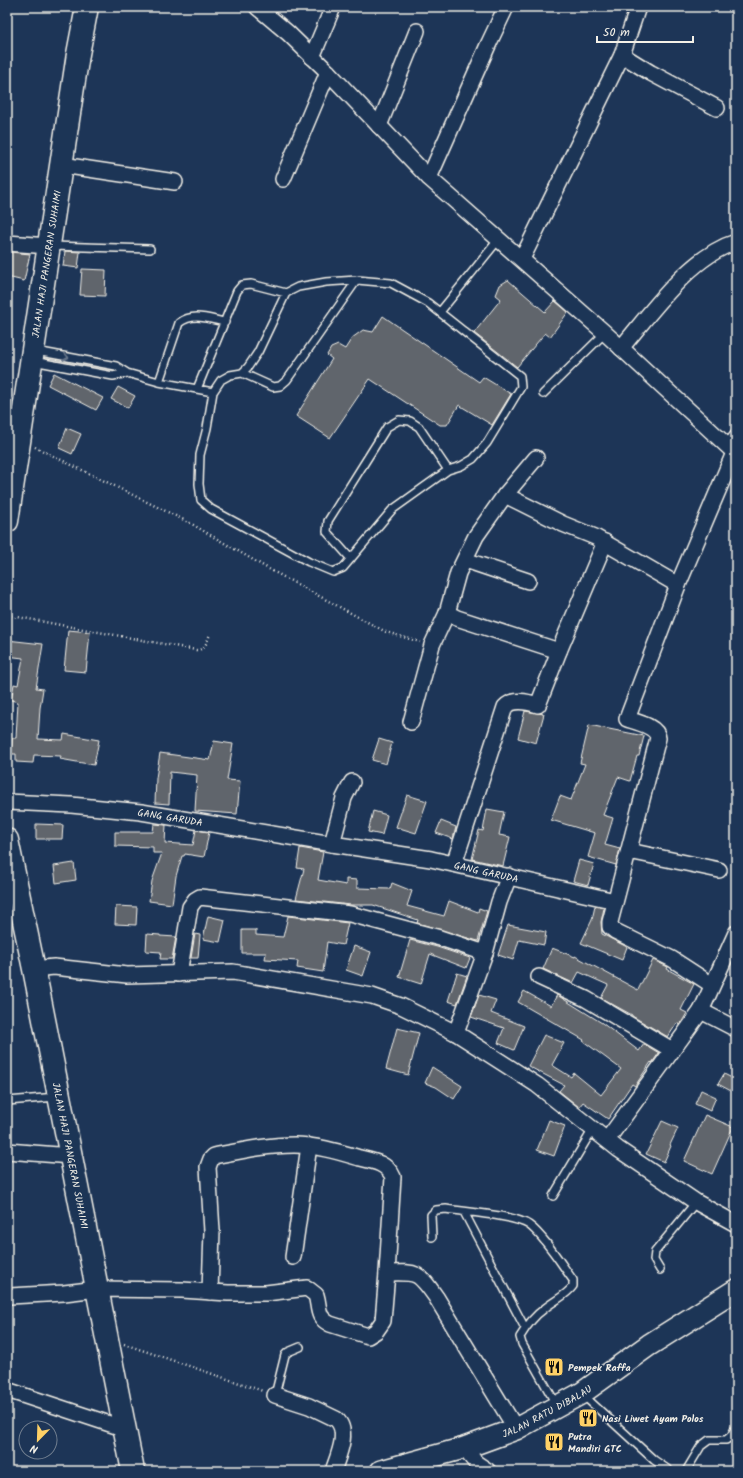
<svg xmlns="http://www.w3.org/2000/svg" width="743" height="1478" font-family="Kalam,sans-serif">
<rect width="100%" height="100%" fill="#1d3557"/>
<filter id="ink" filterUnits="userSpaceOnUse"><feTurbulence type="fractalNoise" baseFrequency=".025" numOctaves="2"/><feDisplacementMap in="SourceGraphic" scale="8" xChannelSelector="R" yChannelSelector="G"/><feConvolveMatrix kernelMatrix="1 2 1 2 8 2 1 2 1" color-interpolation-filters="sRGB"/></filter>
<g filter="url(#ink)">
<path fill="#61656c" stroke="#f4f1e8" d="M65,251L80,252L78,268L63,266Z
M10,252L30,254L24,281L7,277V268Z
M82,269L106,270L105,296L80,295Z
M508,280L545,312L555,301L568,312L550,337L545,333L517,367L474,333L501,299L496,295L500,285Z
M383,316L479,382L483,377L511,394L492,425L459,405L447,425H440L370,379L330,438L296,416L332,359L327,355L331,348L338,345L345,349L352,338L363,330L373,332Z
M54,373L103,398L96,410L48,385Z
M118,387L135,396L128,408L111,399Z
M67,428L81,434L72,454L59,448Z
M68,630L90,632L86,672L64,670Z
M7,640L43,644L36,688L43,689L40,708L38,739L63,740L64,734L99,740L94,765L60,759L61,756L34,755L33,763L16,762V754H11L12,738H16L18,702L11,700L14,684L18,685L23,658L7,656Z
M525,711L544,714L536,743L518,738Z
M589,725L644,736L639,756H637L630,781L618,777L603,815L613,818L605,845L620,849L616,865L588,857L595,833L551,820L560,796L571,800L585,764L580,763Z
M379,739L392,743L386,764L372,760Z
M214,741L233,744L227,780L240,781L237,814L195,811L197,775L170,772L169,804L155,803L156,778L160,753L210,760Z
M407,795L427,801L416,833L396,827Z
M487,809L504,812L499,835L510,837L503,866L472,859L479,830L483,831Z
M373,811L387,815L382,835L368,832Z
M441,821L456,827L453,839L436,833Z
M36,824L63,825L62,839H36Z
M154,824L166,825L165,843L193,845L196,830L209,832L204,857L185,854L184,856H182L176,876L172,904L149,901L152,881L162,853H153V847L115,846V832H153Z
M300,848L323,852L318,880L346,885V879L357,880V888L390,889L392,883L412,891L407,906L444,916L449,901L478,912L479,908L487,911L478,941L417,923L418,920L373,905H351L296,899L304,869L297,868Z
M579,860L594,864L588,885L573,881Z
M74,863L76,880L56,883L54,866Z
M116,906L137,907L136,925L115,924Z
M595,906L604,908L601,922L602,934L627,947L622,960L581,943L592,920Z
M208,916L225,920L220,942L203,939Z
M288,916L348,923L343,945L327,942L323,972L297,968L298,961L265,959L266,953H242V930H256V935L283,937Z
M508,925L546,932L544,945L519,940L513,960L498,955Z
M147,934L160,935V936L176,937L172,959H160L161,952L146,951Z
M195,934L200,935L198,958H191Z
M410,940L437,947L470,958L466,968L430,954L421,984L399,977Z
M354,946L371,952L363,976L346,970Z
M552,948L575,957V956L638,990L653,960L668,967L667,969L694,984L681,1010L687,1013L680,1025L677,1023L668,1037L632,1016V1015L601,998L608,985L579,972L573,983L543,969Z
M457,973L467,976L457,1004L448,1001Z
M524,991L551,1006L557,995L602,1023L639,1051L644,1044L659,1053L652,1063L651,1062L635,1086L632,1084L608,1119L583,1102L579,1107L559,1091L564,1085L528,1066L544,1035L564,1043L552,1065L571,1077L574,1073L601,1095L621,1069L583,1041L584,1040L518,1002Z
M479,995L496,1000L491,1013L524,1026L514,1050L498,1043L504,1028L471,1017Z
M397,1028L419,1033L408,1075L386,1069Z
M432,1067L462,1086L454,1099L436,1087L425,1083Z
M724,1074L736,1080L731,1091L718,1084Z
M701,1090L716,1097L710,1111L695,1104Z
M705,1115L733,1127L712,1174L684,1161Z
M549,1120L565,1126L554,1156L537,1150Z
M662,1121L678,1128L670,1145L671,1146L664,1162L646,1154Z"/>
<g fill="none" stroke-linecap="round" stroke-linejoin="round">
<defs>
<path id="lane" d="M52,246L150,249
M440,312L499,239
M36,351L116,366L127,373L159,382L213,392L221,380L230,375L242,373L248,367L258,352L286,293L298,287L326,282L357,280L391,283L428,303L520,376L521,387L487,443L473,459L461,466L448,470L392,510L343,568L333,572L309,562L211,509L201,500L199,484L200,455L207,428L213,392
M33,361L113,376L127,373
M242,373L273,387L280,386L287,380L357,280
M159,382L179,323C193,312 209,319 225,322
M197,389L237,291L242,285L251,284L286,293
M543,394L605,333
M726,445L736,432
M351,559L327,532L328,521L387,427L399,420L410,421L419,427L448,470
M7,1101L57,1097
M553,1196L593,1129
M464,1212L525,1328
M432,1237L431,1215L436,1210L446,1209C465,1212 515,1215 529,1225C544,1236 562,1265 573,1280V1286C566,1296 553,1301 544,1309C534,1316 526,1327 520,1337L522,1344L556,1404
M660,1270L654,1260L655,1252L696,1202
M275,1395L285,1355L288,1352L300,1347
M583,1395L654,1460L670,1471
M686,1471L701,1446L709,1440H726L731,1436L736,1427"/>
<g id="street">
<path d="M257,7L288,33L328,72L429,178L605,333L736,454"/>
<path d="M622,55L651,73L717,108"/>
<path d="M312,57L333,7"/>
<path d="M379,126L417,31"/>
<path d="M62,165L175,182"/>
<path d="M429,178L489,43L506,7"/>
<path d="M283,179L328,72"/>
<path d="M7,243L49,246"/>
<path d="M522,259L622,55L638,7"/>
<path d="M621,348C651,313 690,256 736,242"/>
<path d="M7,429L21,431"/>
<path d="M505,495L536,458"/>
<path d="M465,560L528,581"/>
<path d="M447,613L457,618L559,651"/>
<path d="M411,722L432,645L447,613L458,573L476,536L505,495L563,524L595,537L678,585"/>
<path id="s1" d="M7,802L71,805L141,812L332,844L431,859L615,901"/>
<path d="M332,844L344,798L352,782"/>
<path d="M629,851L719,870"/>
<path d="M454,864L505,707C513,698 528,702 538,705L559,651L605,542"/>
<path d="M34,969L54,967L127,975L233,972L372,996L401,1006L456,1033L537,1085L618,1149L696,1202L736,1224"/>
<path d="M179,974L190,907L195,900L200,897L350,914L440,938L485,953"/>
<path d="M539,977L586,999L672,1050"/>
<path d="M712,985L672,959L615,931L610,927V922L658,738C657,726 636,722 627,719L678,585L734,453"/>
<path d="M701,1011L736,933"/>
<path d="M456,1033L485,953L499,902L509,876"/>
<path d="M607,1140L701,1011L736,1029"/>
<path d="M7,1151L71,1156"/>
<path d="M293,1257L309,1146"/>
<path d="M210,1292L212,1231L208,1167L211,1159L214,1156C240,1151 267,1145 294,1145C316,1145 339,1152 360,1158C373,1161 387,1163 393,1177L387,1273C417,1272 418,1271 436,1297L516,1429"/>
<path d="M10,1296L64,1293L97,1289L182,1290L228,1293H266L307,1288L316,1295C320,1308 316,1317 330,1324L368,1336L376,1331L383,1321L387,1273"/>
<path d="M7,1390L125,1429"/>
<path d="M275,1395L309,1406L336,1419C350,1431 338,1456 333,1471"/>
<path d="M464,1448L476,1463L488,1471"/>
</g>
<g id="secondary">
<path id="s2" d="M381,1471L464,1448L516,1429L582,1393L649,1345L736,1290"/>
</g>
<g id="primary">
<path id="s3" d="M7,521L78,54L87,7"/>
<path id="s4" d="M7,840L34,969L133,1471"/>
</g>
</defs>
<use href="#lane" stroke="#f4f1e8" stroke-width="10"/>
<use href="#street" stroke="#f4f1e8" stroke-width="18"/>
<use href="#secondary" stroke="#f4f1e8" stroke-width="24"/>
<use href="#primary" stroke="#f4f1e8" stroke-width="25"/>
<path stroke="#f4f1e8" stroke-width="2.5" stroke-dasharray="1 3" stroke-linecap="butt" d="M35,447L190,523L267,568L386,632L420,642
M7,615L196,650C205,650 207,642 210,634
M124,1344L263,1391"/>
<use href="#lane" stroke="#1d3557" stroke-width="7"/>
<use href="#street" stroke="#1d3557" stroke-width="15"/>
<use href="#secondary" stroke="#1d3557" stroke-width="21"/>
<use href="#primary" stroke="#1d3557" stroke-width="22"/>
</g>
<defs><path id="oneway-chevron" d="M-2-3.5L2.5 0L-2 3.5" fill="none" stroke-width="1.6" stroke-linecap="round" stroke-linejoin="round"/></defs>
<use stroke="#68778a" href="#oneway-chevron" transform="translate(66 357) rotate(10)"/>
</g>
<defs>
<symbol id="restaurant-square" viewBox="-11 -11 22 22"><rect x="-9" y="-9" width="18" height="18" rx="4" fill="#ffd166" stroke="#1d3557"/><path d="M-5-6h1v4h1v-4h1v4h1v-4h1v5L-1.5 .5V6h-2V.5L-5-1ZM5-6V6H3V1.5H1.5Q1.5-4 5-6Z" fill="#111"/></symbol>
</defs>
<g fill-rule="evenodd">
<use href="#restaurant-square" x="543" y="1356" width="22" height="22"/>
<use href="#restaurant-square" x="577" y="1407" width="22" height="22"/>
<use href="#restaurant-square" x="543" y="1431" width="22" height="22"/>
</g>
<g text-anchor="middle" stroke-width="3" stroke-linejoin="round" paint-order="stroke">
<g font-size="10" fill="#f4f1e8" stroke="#1d3557">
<text dy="4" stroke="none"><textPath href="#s3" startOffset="260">JALAN HAJI PANGERAN SUHAIMI</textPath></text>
<text dy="4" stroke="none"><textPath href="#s1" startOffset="164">GANG GARUDA</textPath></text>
<text dy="4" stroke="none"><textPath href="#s1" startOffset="485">GANG GARUDA</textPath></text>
<text dy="4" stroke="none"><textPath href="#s4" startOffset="322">JALAN HAJI PANGERAN SUHAIMI</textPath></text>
<text dy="4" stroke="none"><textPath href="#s2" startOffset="177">JALAN RATU DIBALAU</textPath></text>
</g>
<g font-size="10" font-weight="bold" fill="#f4f1e8" stroke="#1d3557" text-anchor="start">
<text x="568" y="1371">Pempek Raffa</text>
<text x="602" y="1422">Nasi Liwet Ayam Polos</text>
<text x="568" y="1440">Putra<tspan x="568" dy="12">Mandiri GTC</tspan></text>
</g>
</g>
<rect width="743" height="1478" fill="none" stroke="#1d3557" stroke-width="24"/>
<rect x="12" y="12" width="719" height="1454" fill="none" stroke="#f4f1e8" stroke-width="1.5" filter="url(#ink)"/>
<g transform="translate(38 1440) rotate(203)"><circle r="19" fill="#1d3557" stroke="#738091"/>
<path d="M0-3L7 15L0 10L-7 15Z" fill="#ffd166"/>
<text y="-6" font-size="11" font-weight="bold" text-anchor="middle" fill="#f4f1e8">N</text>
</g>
<path d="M597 36v6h96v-6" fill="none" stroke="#f4f1e8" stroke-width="2"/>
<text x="603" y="36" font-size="12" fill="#f4f1e8" stroke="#1d3557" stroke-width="3" paint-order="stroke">50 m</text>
</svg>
